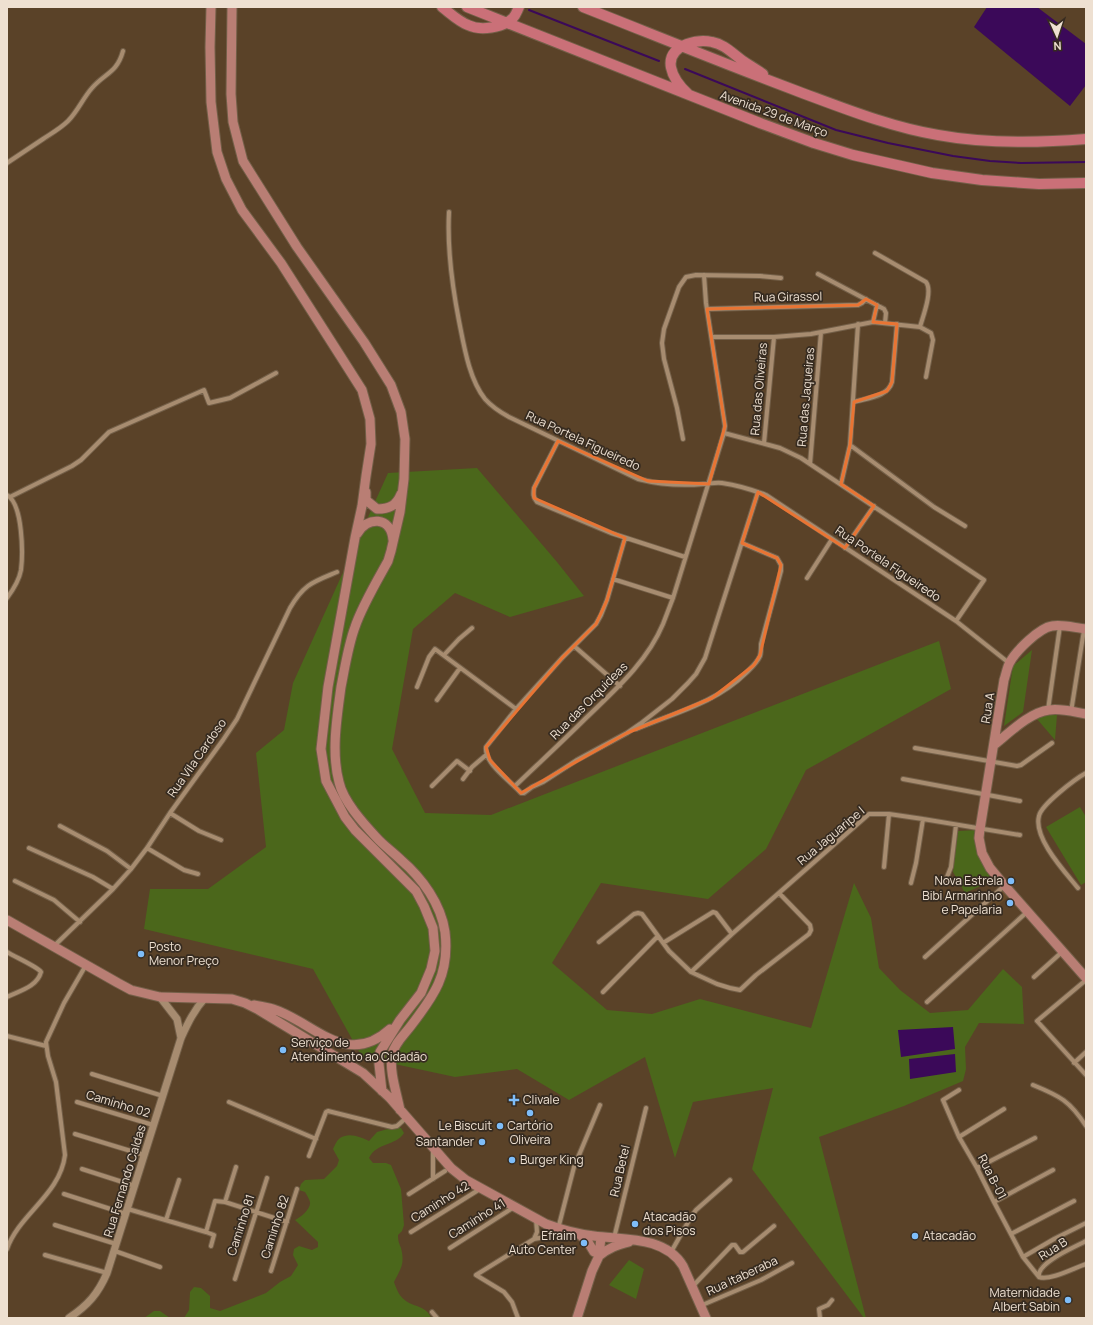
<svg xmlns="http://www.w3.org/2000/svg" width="1093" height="1325" font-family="Manrope,sans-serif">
<rect width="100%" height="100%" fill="#5a4228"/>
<path fill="#664a2a" d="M1003,890L1009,896L995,908L990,903Z"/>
<path fill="#4b671b" d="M477,468L557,562L584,596L510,617L455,593L413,629L392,749L425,813L491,815L939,641L951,689L806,770L766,849L708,899L601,883L552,963L607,1010L652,1014L700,999L811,1028L854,883L871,918L879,968L900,990L930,1013L968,1010L1003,969L1022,987L1024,1024L979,1023L965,1047L966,1069L963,1081L904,1106L819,1137L866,1318H864L752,1169L773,1088L693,1102L675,1158L645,1057L569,1100L517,1069L455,1077L362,1057L313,969L144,929L150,889H208L266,847L256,753L284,730L293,683L388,473Z
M1032,650L1023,712L1004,726L1013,666Z
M1050,715H1057L1055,740L1037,719L1043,716Z
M1080,807L1086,817V882L1081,885L1046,827Z
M977,830L996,879L965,893L953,872L958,831Z
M395,1127L401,1128L404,1133C396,1146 377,1142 369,1158L373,1163H386L391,1165L401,1189L404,1225L402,1231L398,1235C398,1241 399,1243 401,1248C405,1264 401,1268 394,1282C397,1290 399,1296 406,1301C414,1307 427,1306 431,1318H184L189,1310L190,1292L194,1287L201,1288L210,1296V1308L220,1311L266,1293L280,1282L291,1276L298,1265L293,1255L294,1249L299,1246L312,1250L318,1247V1242L295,1220C301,1217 311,1209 310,1202C309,1199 307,1195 305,1192L299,1190L301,1184L305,1180L324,1179L337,1166L339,1160L333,1149C335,1145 337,1140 340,1138C349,1132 361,1137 369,1141L377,1132Z
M629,1260L644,1269L636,1299L609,1285Z
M154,1311H160L170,1318H144Z"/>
<path fill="#3b0959" d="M987,7H1037L1086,44V85L1070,106L974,27Z
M953,1027L955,1049L901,1057L898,1030Z
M955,1054L956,1072L910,1079L909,1059Z"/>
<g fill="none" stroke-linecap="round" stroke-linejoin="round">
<path stroke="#3b0959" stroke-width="2" d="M529,10L659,61
M685,69L836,130L888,143L953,156L990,161L1021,163L1086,162"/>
<defs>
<path id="minor" d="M7,163C19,155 31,147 43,139C52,133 61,128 68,121C78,111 83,98 92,88C105,73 117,73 123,51
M449,212C447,249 452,285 459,321C464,346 469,379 485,399C492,407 500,412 509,417L638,479C658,484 682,486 703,484C709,484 715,482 722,483C736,485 753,490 766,495L956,621L1009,663
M818,274L884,309L886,313L885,323
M707,309L858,305L862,303L866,299
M873,322L877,305
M920,327L931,333L933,340L926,377
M712,337H774L811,334L873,322L920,327C923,316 933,291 926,282L875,253
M854,402C867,398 888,397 892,382L897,324
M724,433L780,448L801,458L984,580L956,621
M683,439L677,408L664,359L662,343L664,329L679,287L686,277L696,275L760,276L781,278
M558,441L534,488C533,494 533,497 537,502L611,533L685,557
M764,443L774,337
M850,445L934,507L965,526
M810,464L821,332
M841,484L850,445L858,324
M7,495C23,504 23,554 21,570C19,581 13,590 7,598
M10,497L72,466L81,460L109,432L204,390L209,403L230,398L276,373
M625,538L607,600L601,615L596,624L562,658L516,709L486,747C484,764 511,781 521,793H524L532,787L543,782L577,760L627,733L640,724L672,699L688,683L696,674L705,658L758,492
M845,548L874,506
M807,578L832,539
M613,579L673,598
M574,646L620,686
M444,655L459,639L472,628
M417,687L429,657L435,649L516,709
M437,700L460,668
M1048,710L1060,626
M1071,712L1084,630
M636,729C674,713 716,703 746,673C751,668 757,663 760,656C761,653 761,648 761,644L781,571V565L777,558L742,543
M915,748L1017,766L1021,765L1052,743
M463,779L472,767L486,755
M903,779L1020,801
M432,786L457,761L470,771
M515,786C539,763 563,741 586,718C616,689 647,662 663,624L673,598L724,433L725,426L706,303L704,275
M170,813L199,831L221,840
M60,826L107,851L131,869
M29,848L93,877L113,889
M147,848L184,870L198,874
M884,867L889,814
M15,881L54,900L80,922
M945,882L951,867L956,825
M911,883L916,863L923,819
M1078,888C1065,872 1033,838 1039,816C1041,805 1075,779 1086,773
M599,942L634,914L638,913L642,914L669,951L691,972L717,984L730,988L740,990L756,975L809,934L811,930L810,925L779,893
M663,943L713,912L716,913L732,934
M54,946L113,889L131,869L147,848L170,813L223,740L237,719L290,608C304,584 313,582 337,572
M7,952C15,957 38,967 41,972C37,987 19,991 7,997
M925,957L1004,886
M691,972L732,934L869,814H889L923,819L1020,835
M1034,977L1062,952
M1086,980L1037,1021L1086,1075
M603,992L658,936
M927,1002L1027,912
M7,1036L46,1046
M1074,1063L1086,1052
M92,1074L163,1096
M1033,1085C1060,1096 1070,1101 1086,1126
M959,1090L943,1100L959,1137L977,1168L994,1202L1023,1257L1039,1277
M77,1102L153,1125
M229,1102L316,1139
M75,1134L144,1155
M959,1137L1004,1109
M433,1149V1179
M309,1156L326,1112L328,1111L392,1127L397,1126L406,1118
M977,1168L1035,1138
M82,1169L135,1186
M64,1194L126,1214
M409,1194L445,1171
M225,1202L236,1167
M994,1202L1053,1170
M128,1209L206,1232
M166,1220L179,1180
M55,1225L116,1244
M558,1229L574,1167L600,1105
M411,1232L480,1189
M1011,1234L1074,1201
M614,1238L646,1108
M534,1239L537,1232L536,1219
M1086,1241C1075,1247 1036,1263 1039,1277C1050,1281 1074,1268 1086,1264
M211,1246L214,1235L206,1232L215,1201L225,1202L287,1222
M450,1248L514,1207
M7,1249C19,1214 60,1195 65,1155L56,1082L48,1056L46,1042L64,1003L86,965
M115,1251L160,1267
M671,1252L691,1217L696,1210L730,1180
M45,1255L107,1273
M1023,1257L1054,1239L1086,1223
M271,1271L297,1189
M235,1279L267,1178
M692,1287L732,1245H735L740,1252H743L774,1226
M700,1306L761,1280L792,1263
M432,1312L437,1318
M518,1318L512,1302L504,1292L476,1275L534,1239L567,1233
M820,1318L819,1309L828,1305L832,1300"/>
<path id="tertiary" d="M160,997L177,1019L181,1038
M69,1318C88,1305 98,1294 107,1273L181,1038C188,1023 194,1010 205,998"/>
<path id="secondary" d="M211,7L210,47L211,102L217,152L226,179L242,210L281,263L348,368L362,390L370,419L371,444L366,476L362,506L355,538L328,687L321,749L326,781L345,817L355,830L416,891L424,906L433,928L435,951L431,969L421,993L400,1020L380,1052L379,1064L382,1091
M232,7L231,94L233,122L243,161L297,247L364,342L391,385L401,412L405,439L404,479L400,512L391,551L388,561C377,581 362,606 355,627C348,646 345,667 341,687C337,717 331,752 339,782C343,801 363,823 376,837C384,846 393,852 401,860C422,878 441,904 445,932C450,974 434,996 410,1027C403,1036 394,1044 392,1055C389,1071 397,1094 400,1110
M366,492V500L377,509C389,509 396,506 401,494
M357,534C367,516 391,516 393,540
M1086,629C1075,628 1063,624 1052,626C1039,628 1016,651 1010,662C1007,667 1006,674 1004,680L980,829L979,838L982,853L990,868L1005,886L1086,978
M994,745C1008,734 1030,712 1049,710C1061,708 1074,712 1086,714
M7,920L118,983L131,990L160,997L232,999L245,1003L257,1009L363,1073L390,1098L451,1168L466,1180L546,1224C562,1230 577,1234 594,1236C624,1240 665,1236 683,1266L706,1318
M254,1005C260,1006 267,1007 273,1009C314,1022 346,1069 390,1029
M579,1234L588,1242L594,1252
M599,1256C608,1248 617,1245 629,1242
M577,1318L592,1271L599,1256L601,1237"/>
<path id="primary" d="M442,7C450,13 458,21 468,25C480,31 503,28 513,18C516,15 517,11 519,7
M467,7L760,123L814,143L853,155L932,173L982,180L1039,184L1086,183
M583,7C654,35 725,64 797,91C843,108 890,127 938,135C987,144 1037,143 1086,139
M688,94C672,79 659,55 687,44C695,41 704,40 712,42C724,44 732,53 743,61C749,65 756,69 763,74"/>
</defs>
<use href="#minor" stroke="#735f48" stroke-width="6"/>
<use href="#tertiary" stroke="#735f48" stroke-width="9"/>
<use href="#secondary" stroke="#735f48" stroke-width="11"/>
<use href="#primary" stroke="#735f48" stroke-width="12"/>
<use href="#minor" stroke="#a78c70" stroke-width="4"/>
<use href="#tertiary" stroke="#a78c70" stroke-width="7"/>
<use href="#secondary" stroke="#b97e74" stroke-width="9"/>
<use href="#primary" stroke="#ca7078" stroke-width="10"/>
</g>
<path fill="none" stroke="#e97433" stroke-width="3" stroke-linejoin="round" d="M866,299L877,305L873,322L897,324L892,382L887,391L854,402L850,445L841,484L874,506L845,548L758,492L742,543L777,558L781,565L760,655L754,665L712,698L627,733L521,793L490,760L486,747L562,658L596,624L607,600L625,538L534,498V488L558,441L648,481L709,484L725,426L707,309L858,305Z"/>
<g fill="#7ebdf9" stroke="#362b20" stroke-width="1.5">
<circle cx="1011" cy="881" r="4"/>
<circle cx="1010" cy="903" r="4"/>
<circle cx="141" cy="954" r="4"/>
<circle cx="283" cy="1050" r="4"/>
<path d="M512 1094h4v4h4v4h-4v4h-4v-4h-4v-4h4z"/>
<circle cx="530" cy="1113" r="4"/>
<circle cx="500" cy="1126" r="4"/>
<circle cx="482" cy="1142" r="4"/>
<circle cx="512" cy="1160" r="4"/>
<circle cx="635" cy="1224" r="4"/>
<circle cx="915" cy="1236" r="4"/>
<circle cx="584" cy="1243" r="4"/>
<circle cx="1068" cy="1300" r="4"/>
</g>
<g text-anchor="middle" stroke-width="3.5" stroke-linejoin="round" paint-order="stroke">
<g font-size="12" fill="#eee0d1" stroke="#362b20">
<text transform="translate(774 114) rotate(20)" y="4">Avenida 29 de Março</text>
<text transform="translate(788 297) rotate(-1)" y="4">Rua Girassol</text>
<text transform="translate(759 389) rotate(-85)" y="4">Rua das Oliveiras</text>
<text transform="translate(806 397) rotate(-85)" y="4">Rua das Jaqueiras</text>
<text transform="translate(583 441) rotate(25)" y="4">Rua Portela Figueiredo</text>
<text transform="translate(888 564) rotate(34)" y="4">Rua Portela Figueiredo</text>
<text transform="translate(589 701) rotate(-45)" y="4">Rua das Orquideas</text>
<text transform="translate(988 708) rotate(-81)" y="4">Rua A</text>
<text transform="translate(197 758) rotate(-55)" y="4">Rua Vila Cardoso</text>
<text transform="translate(831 836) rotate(-40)" y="4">Rua Jaguaripe I</text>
<text transform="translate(118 1104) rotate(17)" y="4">Caminho 02</text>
<text transform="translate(620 1171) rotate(-77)" y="4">Rua Betel</text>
<text transform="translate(992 1177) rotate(63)" y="4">Rua B-01</text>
<text transform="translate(125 1181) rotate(-73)" y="4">Rua Fernando Caldas</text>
<text transform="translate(440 1202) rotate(-32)" y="4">Caminho 42</text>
<text transform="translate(477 1219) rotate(-32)" y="4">Caminho 41</text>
<text transform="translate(241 1225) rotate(-72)" y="4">Caminho 81</text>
<text transform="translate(275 1227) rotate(-72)" y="4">Caminho 82</text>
<text transform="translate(1053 1249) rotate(-32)" y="4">Rua B</text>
<text transform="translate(742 1276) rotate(-25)" y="4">Rua Itaberaba</text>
</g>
<g font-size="12" fill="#eee0d1" stroke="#362b20" text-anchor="end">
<text x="1003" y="885">Nova Estrela</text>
<text x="1002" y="900">Bibi Armarinho<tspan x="1002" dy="14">e Papelaria</tspan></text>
<text x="149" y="951" text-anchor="start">Posto<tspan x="149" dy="14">Menor Preço</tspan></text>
<text x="291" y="1047" text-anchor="start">Serviço de<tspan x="291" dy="14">Atendimento ao Cidadão</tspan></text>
<text x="523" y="1104" text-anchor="start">Clivale</text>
<text x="492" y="1130">Le Biscuit</text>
<text x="530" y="1130" text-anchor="middle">Cartório<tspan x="530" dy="14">Oliveira</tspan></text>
<text x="474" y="1146">Santander</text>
<text x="520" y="1164" text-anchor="start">Burger King</text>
<text x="643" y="1221" text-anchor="start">Atacadão<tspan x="643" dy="14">dos Pisos</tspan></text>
<text x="576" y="1240">Efraim<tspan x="576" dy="14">Auto Center</tspan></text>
<text x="923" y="1240" text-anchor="start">Atacadão</text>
<text x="1060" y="1297">Maternidade<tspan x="1060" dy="14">Albert Sabin</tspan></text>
</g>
</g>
<rect width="1093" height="1325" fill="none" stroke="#eee0d1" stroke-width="16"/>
<g transform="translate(1057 36) rotate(177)" stroke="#362b20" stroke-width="3" paint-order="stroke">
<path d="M0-3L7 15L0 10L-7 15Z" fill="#eee0d1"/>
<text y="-6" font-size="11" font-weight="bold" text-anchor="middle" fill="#eee0d1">N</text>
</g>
</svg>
